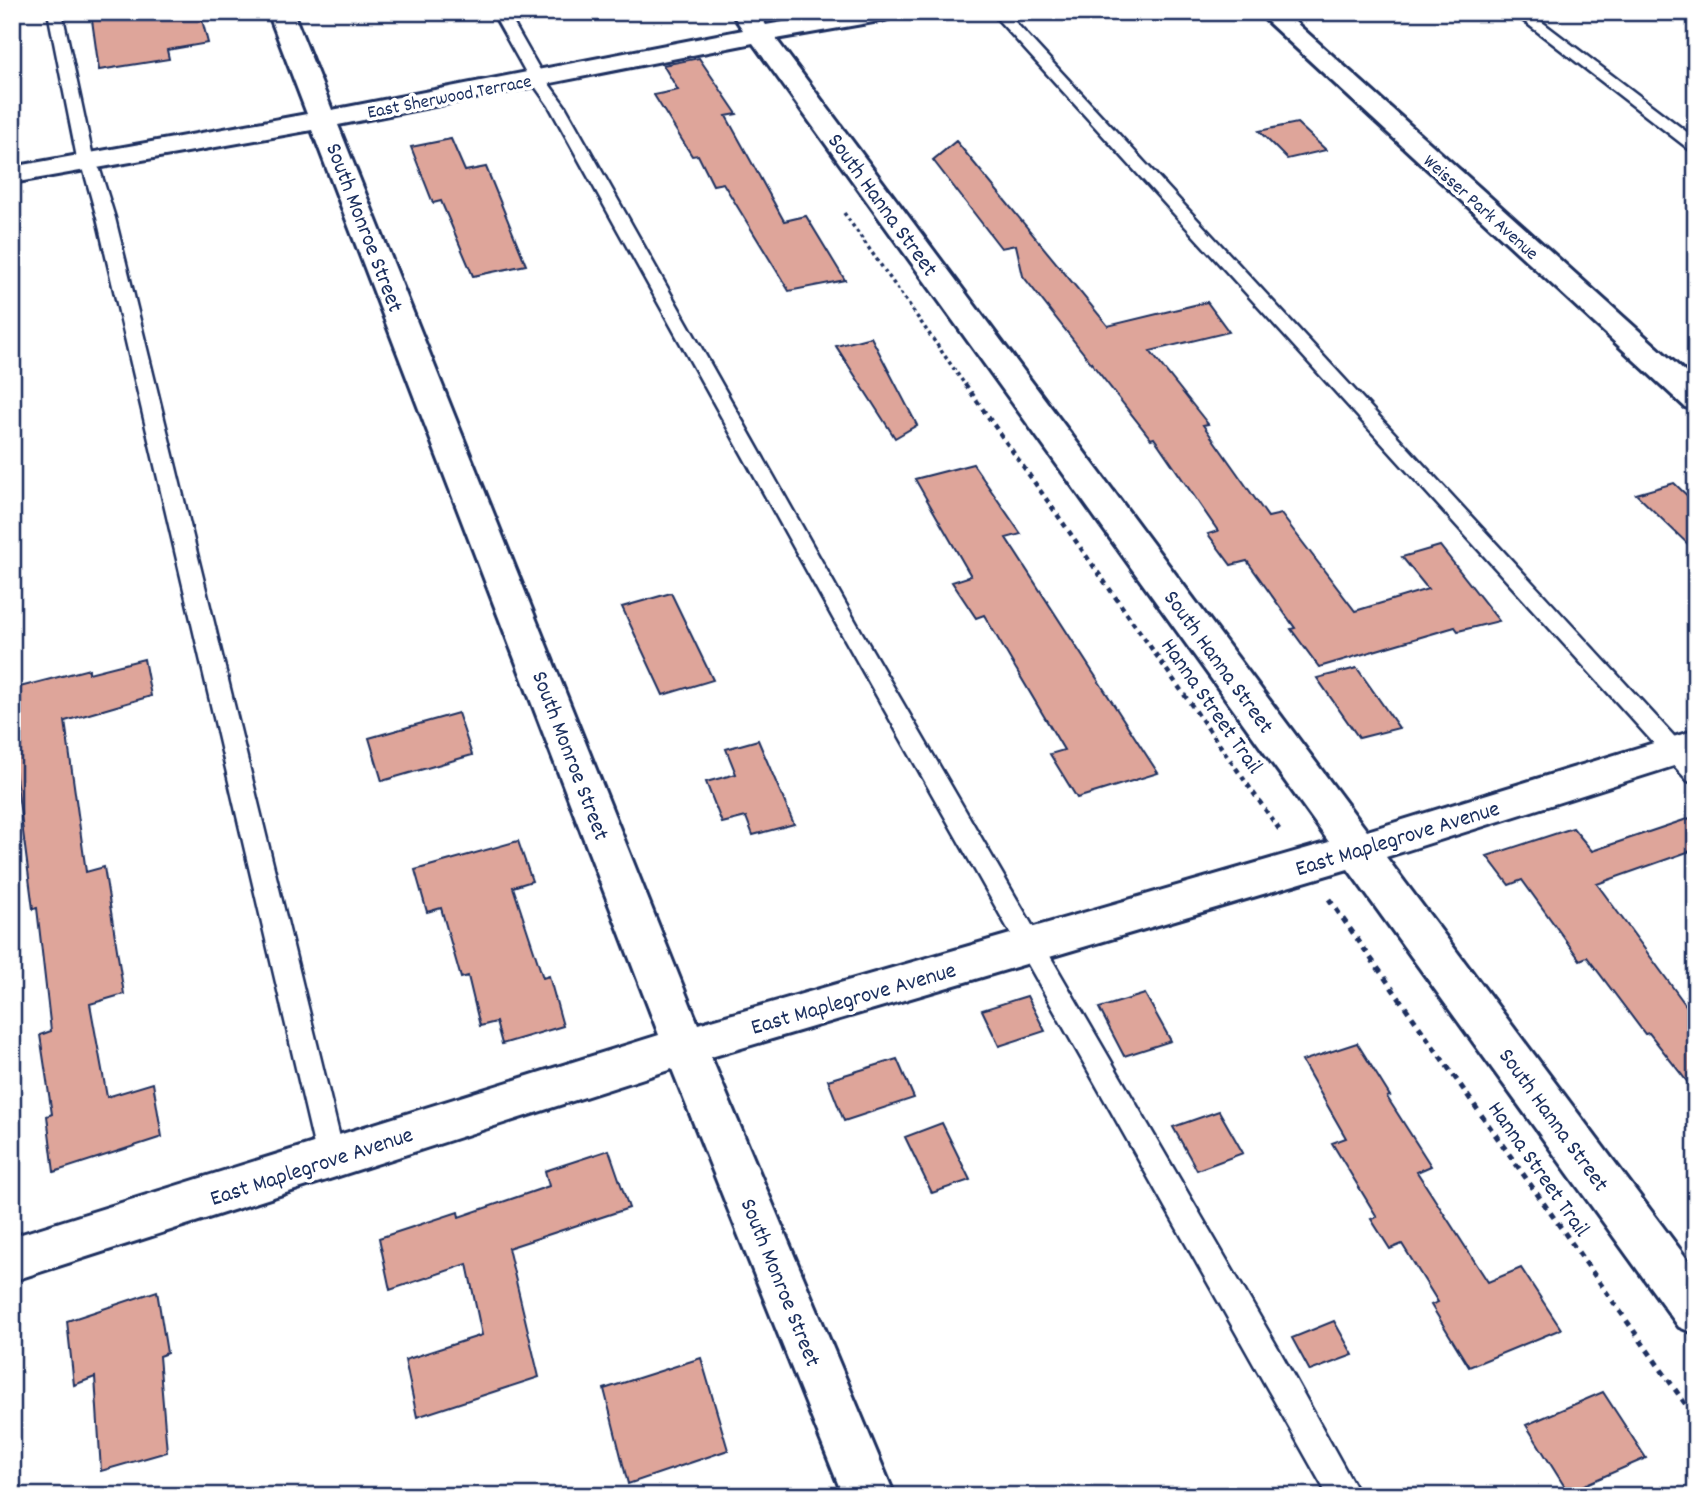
<svg xmlns="http://www.w3.org/2000/svg" width="1708" height="1508" font-family="Dekko,sans-serif">
<rect width="100%" height="100%" fill="#fff"/>
<filter id="ink" filterUnits="userSpaceOnUse"><feTurbulence type="fractalNoise" baseFrequency=".0143" numOctaves="2"/><feDisplacementMap in="SourceGraphic" scale="14" xChannelSelector="R" yChannelSelector="G"/><feConvolveMatrix kernelMatrix="1 2 1 2 8 2 1 2 1" color-interpolation-filters="sRGB"/></filter>
<g filter="url(#ink)">
<path fill="#dea59a" stroke="#1b2f5e" stroke-width="2" d="M140,12H200L208,43L167,50L169,59L99,70L92,20Z
M699,58L737,114L726,116L784,221L806,216L845,280L789,291L723,183L713,185L698,155L692,156L654,95L678,90L663,65Z
M1297,123L1326,150L1287,159L1259,131Z
M451,139L465,171L486,167L526,265L473,276L441,201L433,203L411,147Z
M956,141L1108,326L1207,302L1229,332L1150,351L1208,424L1203,425L1268,517L1281,514L1355,611L1428,589L1402,557L1440,546L1499,621L1458,631L1455,627L1319,667L1291,629L1295,628L1247,561L1231,565L1208,534L1218,531L1154,438L1151,439L1023,276L1016,245L1001,248L933,160Z
M871,337L917,425L895,438L836,346Z
M973,464L1021,534L1006,538L1158,773L1077,798L1050,754L1064,750L984,615L976,618L952,582L971,576L915,479Z
M1674,483L1696,504V552L1636,494Z
M671,593L713,680L663,695L622,607Z
M144,659L151,696L65,721L86,872L104,867L124,994L90,1004L107,1097L153,1083L162,1137L54,1172L47,1116L52,1114L40,1035L51,1031L37,908L33,909L12,746V689L89,669V673Z
M1357,668L1399,728L1359,738L1317,678Z
M458,713L472,755L382,781L369,738Z
M758,740L794,824L753,835L746,817L722,823L706,782L736,774L726,749Z
M1696,816V849L1597,884L1696,1019V1093L1649,1033L1645,1034L1587,957L1580,960L1522,880L1509,885L1487,856L1573,828L1592,851Z
M518,841L532,881L513,887L543,978L549,976L563,1026L502,1044L496,1022L480,1026L468,976L461,978L441,908L427,912L415,870Z
M1145,994L1171,1041L1124,1056L1099,1008Z
M1027,996L1045,1031L999,1046L982,1010Z
M1357,1043L1390,1096L1387,1097L1431,1166L1417,1172L1488,1282L1521,1268L1561,1329L1469,1367L1431,1305L1438,1302L1402,1244L1390,1249L1371,1219L1377,1217L1332,1143L1346,1138L1302,1061Z
M897,1059L914,1098L844,1121L828,1080Z
M1219,1111L1243,1153L1197,1170L1173,1127Z
M942,1123L970,1180L932,1193L905,1137Z
M609,1150L629,1208L508,1248L539,1377L417,1417L405,1360L482,1335L467,1264L390,1290L379,1238L458,1212L459,1217L549,1186L545,1171Z
M157,1291L167,1353L159,1356L167,1452L101,1471L95,1377L74,1385L67,1321Z
M1334,1321L1353,1355L1310,1371L1292,1338Z
M701,1358L728,1450L628,1484L604,1389Z
M1603,1392L1646,1458L1568,1492L1526,1425Z"/>
<g fill="none" stroke-linecap="round" stroke-linejoin="round">
<defs>
<path id="lane" d="M48,12H62L94,162L100,170L115,218L345,1158L341,1167L331,1170L321,1167L317,1158L97,218L84,171L78,163Z
M492,12H507L544,77L565,106L861,631L1278,1348L1360,1496H1328L840,631L549,106L529,78Z
M991,12H1006L1696,760V784L1688,781Z
M1512,12H1529L1696,139V152L1690,150Z"/>
<path id="street" d="M268,12H293L332,110L743,30L731,12H756L766,25L840,12H897L894,17L885,20L776,39L1367,831L1696,730V759L1386,857L1696,1271V1334L1679,1327L1348,869L711,1057L895,1496H843L672,1069L12,1281V1237L659,1035L312,130L12,183V167L307,114ZM753,43L1329,842L698,1024L338,125Z
M1257,12H1284L1696,382V410L1685,407Z"/>
</defs>
<use href="#lane" stroke="#1b2f5e" stroke-width="5"/>
<use href="#street" stroke="#1b2f5e" stroke-width="6"/>
<path stroke="#1b2f5e" stroke-width="3.5" stroke-dasharray="3.5 3.5" stroke-linecap="butt" d="M844,213L966,386"/>
<path stroke="#1b2f5e" stroke-width="4.5" stroke-dasharray="5 5" stroke-linecap="butt" d="M965,384L1281,832"/>
<path stroke="#1b2f5e" stroke-width="5" stroke-dasharray="6 6" stroke-linecap="butt" d="M1329,899L1696,1419"/>
<use href="#lane" fill="#fff" fill-rule="evenodd"/>
<use href="#street" fill="#fff" fill-rule="evenodd"/>
</g>
</g>
<g text-anchor="middle" stroke-width="7" stroke-linejoin="round" paint-order="stroke">
<g font-size="19" fill="#1b2f5e" stroke="#fff">
<text transform="translate(449 95) rotate(-11)" y="7">East Sherwood Terrace</text>
<text transform="translate(1482 206) rotate(42)" y="7">Weisser Park Avenue</text>
</g>
<g font-size="23" fill="#1b2f5e" stroke="#fff">
<text transform="translate(884 204) rotate(54)" y="8">South Hanna Street</text>
<text transform="translate(366 227) rotate(69)" y="8">South Monroe Street</text>
<text transform="translate(1220 661) rotate(54)" y="8">South Hanna Street</text>
<text transform="translate(1213 705) rotate(55)" y="8">Hanna Street Trail</text>
<text transform="translate(572 755) rotate(69)" y="8">South Monroe Street</text>
<text transform="translate(1397 837) rotate(-17)" y="8">East Maplegrove Avenue</text>
<text transform="translate(853 997) rotate(-16)" y="8">East Maplegrove Avenue</text>
<text transform="translate(1555 1119) rotate(54)" y="8">South Hanna Street</text>
<text transform="translate(311 1165) rotate(-18)" y="8">East Maplegrove Avenue</text>
<text transform="translate(1540 1168) rotate(55)" y="8">Hanna Street Trail</text>
<text transform="translate(782 1282) rotate(68)" y="8">South Monroe Street</text>
</g>
</g>
<rect width="1708" height="1508" fill="none" stroke="#fff" stroke-width="42"/>
<rect x="21" y="21" width="1666" height="1466" fill="none" stroke="#1b2f5e" stroke-width="2.5" filter="url(#ink)"/>
</svg>
